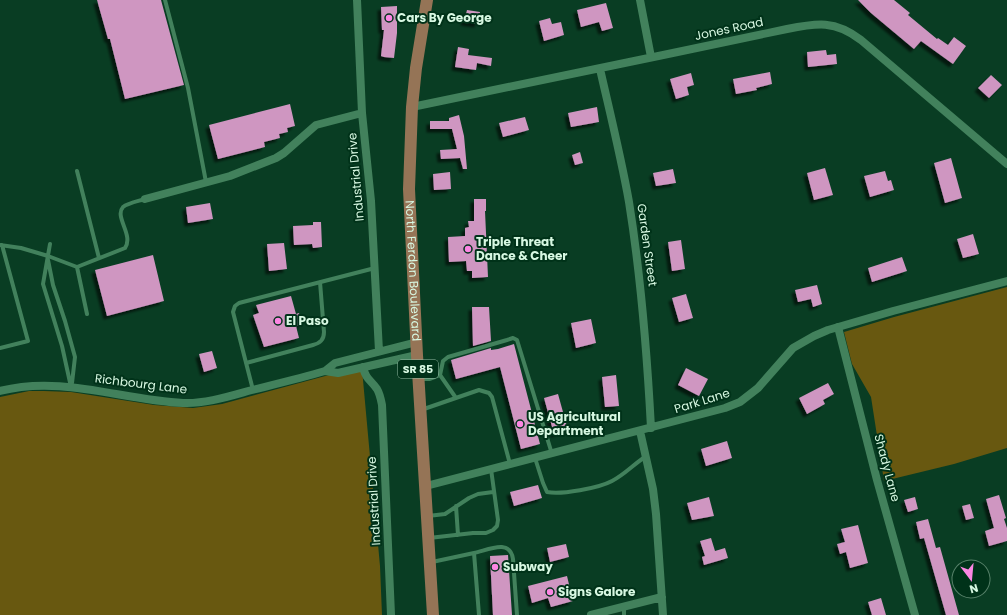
<svg xmlns="http://www.w3.org/2000/svg" width="1007" height="615" font-family="Poppins,sans-serif">
<defs>
<filter id="shadow"><feDropShadow dx="-3.5" dy="3.5" stdDeviation="1" flood-color="#0009"/></filter>
</defs>
<rect width="100%" height="100%" fill="#093d23"/>
<path fill="#685810" d="M1007,287V448L954,464L884,481L871,397L852,364L844,332L894,317Z
M362,369L380,566L382,615H0V397L29,391H44L71,392L154,405L193,408L222,404L329,375Z"/>
<path fill="#cf96c1" filter="url(#shadow)" d="M97,0H161L184,85L125,99L110,39H108Z
M858,0H894L910,13L908,15L937,39L938,38L948,45L954,37L966,46L953,64L921,41L914,49L871,13Z
M606,3L613,28L602,31L599,22L581,27L577,10Z
M397,6V33L394,58L384,57L381,56L384,30H382L381,7Z
M467,10L480,12L478,24L464,22Z
M550,18L552,24L561,22L564,35L544,41L539,21Z
M458,47L469,49L468,55L492,58L491,66L477,63L476,70L455,67Z
M826,50L827,55L836,54L837,64L808,67L807,52Z
M770,72L772,84L756,88L757,90L736,94L733,79Z
M691,73L694,85L687,87L689,95L676,99L670,79Z
M991,75L1002,85L989,98L978,88Z
M290,104L295,126L287,128L288,132L279,134L280,138L264,142L265,147L218,159L209,125Z
M597,107L599,122L571,127L568,113Z
M459,115L464,136L467,169H463L460,158L441,159L440,150L457,149L452,129H430V121H449V118Z
M525,117L529,130L503,137L499,123Z
M580,152L583,163L575,165L572,155Z
M951,158L962,198L945,203L934,163Z
M825,168L833,195L814,200L807,173Z
M673,169L676,183L656,186L653,173Z
M885,171L888,181L891,180L894,190L870,197L864,176Z
M450,172L451,189L434,190L433,174Z
M474,199H486V211H485L488,277L472,278V271H467L466,261L449,262L448,237L465,236V228L469,227L468,221H474Z
M210,203L213,219L188,223L186,207Z
M313,222H321L322,247L313,248L312,244L294,245L293,226L313,225Z
M973,234L979,254L963,258L957,239Z
M681,240L685,269L672,271L668,242Z
M284,243L287,269L269,271L267,244Z
M153,255L164,301L107,316L95,270Z
M902,257L907,271L872,282L868,268Z
M817,285L822,304L813,307L811,299L798,302L795,290Z
M686,294L693,318L679,322L672,298Z
M291,296L296,314L299,313L302,324L296,326L299,338L264,347L253,315L259,313L256,305Z
M472,307H489L491,341L473,346Z
M591,319L596,343L576,348L571,323Z
M514,344L540,444L521,449L500,367L456,379L451,360L491,348V350L498,349Z
M212,351L217,368L204,372L199,354Z
M686,368L708,379L699,396L678,385Z
M616,375L619,406L605,407L602,377Z
M828,383L834,394L823,400L825,404L807,414L799,398Z
M558,394L568,430L554,434L544,398Z
M727,441L732,458L706,466L701,449Z
M538,485L542,498L514,506L510,492Z
M999,495L1006,518L1004,519L1007,528V541L989,546L985,531L994,528L986,499Z
M709,497L714,516L692,520L687,503Z
M915,497L918,509L908,512L904,500Z
M970,504L974,518L966,520L962,506Z
M928,519L936,548L940,547L959,615H946L924,538L920,539L916,522Z
M858,525L868,563L850,568L846,552L840,554L837,544L845,542L841,529Z
M711,538L715,551L725,548L728,558L704,565L702,557L705,556L700,541Z
M566,544L569,557L550,562L547,548Z
M508,555L512,615H493L490,556Z
M567,576L573,601L551,607L548,598L532,603L528,586Z
M881,598L886,615H872L868,602Z"/>
<g fill="none" stroke-linecap="round" stroke-linejoin="round">
<path stroke="#42815c" stroke-width="4" d="M165,0L188,88L206,182
M77,171L99,258
M50,244L43,284L62,346L71,387
M0,245L21,248L48,256L77,267L125,248C134,235 114,217 123,207C128,203 139,201 145,199
M48,260L53,285L65,321L75,357L72,383
M77,267L87,314
M0,348L28,341L2,245
M246,363L313,345C320,343 324,340 324,332L320,282
M440,375L456,398
M419,379H430L440,375L443,361L448,357L507,340L513,338L517,340L552,454
M253,390L233,312L235,306L239,303L375,268
M421,410L479,390L489,393L492,397L510,464
M535,458L543,483L547,492C561,495 599,488 612,481C624,475 634,464 645,457
M456,506L458,535
M428,516L445,514L469,498L478,494L493,492
M429,538L473,533H486L493,530L497,526L498,520L491,469
M474,553C488,550 510,538 513,559L517,615
M432,562L474,553L479,615
M624,607V615"/>
<path stroke="#42815c" stroke-width="8" d="M357,0L362,113L371,201L379,351
M640,0L651,57
M600,69C610,113 621,157 629,202C641,277 647,352 651,428
M412,107C537,82 662,55 787,29C817,23 835,20 861,40L1007,164
M145,199L230,176L276,158L284,153L316,125L362,113
M838,327L877,480L915,615
M363,367C366,380 371,380 377,389C380,394 381,400 382,405L391,615
M325,371L335,363L417,342
M0,391C61,375 122,400 183,403C206,404 230,396 252,390C276,384 301,378 325,371L338,373L417,355
M640,431L653,489L656,514L663,615
M426,486L725,408L740,402L758,388L793,348L814,336L828,330L893,311L1007,281
M591,615L662,597"/>
<path stroke="#957456" stroke-width="12" id="s1" d="M427,0L416,68L412,107L409,189L417,355L433,615"/>
</g>
<g fill="#fc86e3" stroke="#003219" stroke-width="1.5">
<circle cx="389" cy="18" r="4"/>
<circle cx="468" cy="249" r="4"/>
<circle cx="278" cy="321" r="4"/>
<circle cx="520" cy="424" r="4"/>
<circle cx="495" cy="567" r="4"/>
<circle cx="550" cy="592" r="4"/>
</g>
<g text-anchor="middle" stroke-width="4" stroke-linejoin="round" paint-order="stroke">
<rect fill="#003219" stroke="#96bda6" stroke-width="1" x="398" y="360" width="40" height="18" rx="3"/>
<g font-size="11" font-weight="bold" fill="#d7f8e2">
<text x="418" y="373">SR 85</text>
</g>
<g font-size="12" font-weight="bold" fill="#d7f8e2" stroke="#003219" text-anchor="start">
<text x="397" y="22">Cars By George</text>
<text x="476" y="246">Triple Threat<tspan x="476" dy="14">Dance &amp; Cheer</tspan></text>
<text x="286" y="325">El Paso</text>
<text x="528" y="421">US Agricultural<tspan x="528" dy="14">Department</tspan></text>
<text x="503" y="571">Subway</text>
<text x="558" y="596">Signs Galore</text>
</g>
<g font-size="12" fill="#d7f8e2" stroke="#003219">
<text transform="translate(729 29) rotate(-12)" y="4">Jones Road</text>
<text transform="translate(356 177) rotate(-95)" y="4">Industrial Drive</text>
<text transform="translate(647 245) rotate(82)" y="4">Garden Street</text>
<text dy="4" stroke="none"><textPath href="#s1" startOffset="272">North Ferdon Boulevard</textPath></text>
<text transform="translate(141 384) rotate(7)" y="4">Richbourg Lane</text>
<text transform="translate(702 401) rotate(-17)" y="4">Park Lane</text>
<text transform="translate(887 468) rotate(75)" y="4">Shady Lane</text>
<text transform="translate(374 501) rotate(-93)" y="4">Industrial Drive</text>
</g>
</g>
<g transform="translate(971 579) rotate(164)"><circle r="19" fill="#003219" stroke="#568169"/>
<path d="M0-3L7 15L0 10L-7 15Z" fill="#fc86e3"/>
<text y="-6" font-size="11" font-weight="bold" text-anchor="middle" fill="#d7f8e2">N</text>
</g>
</svg>
